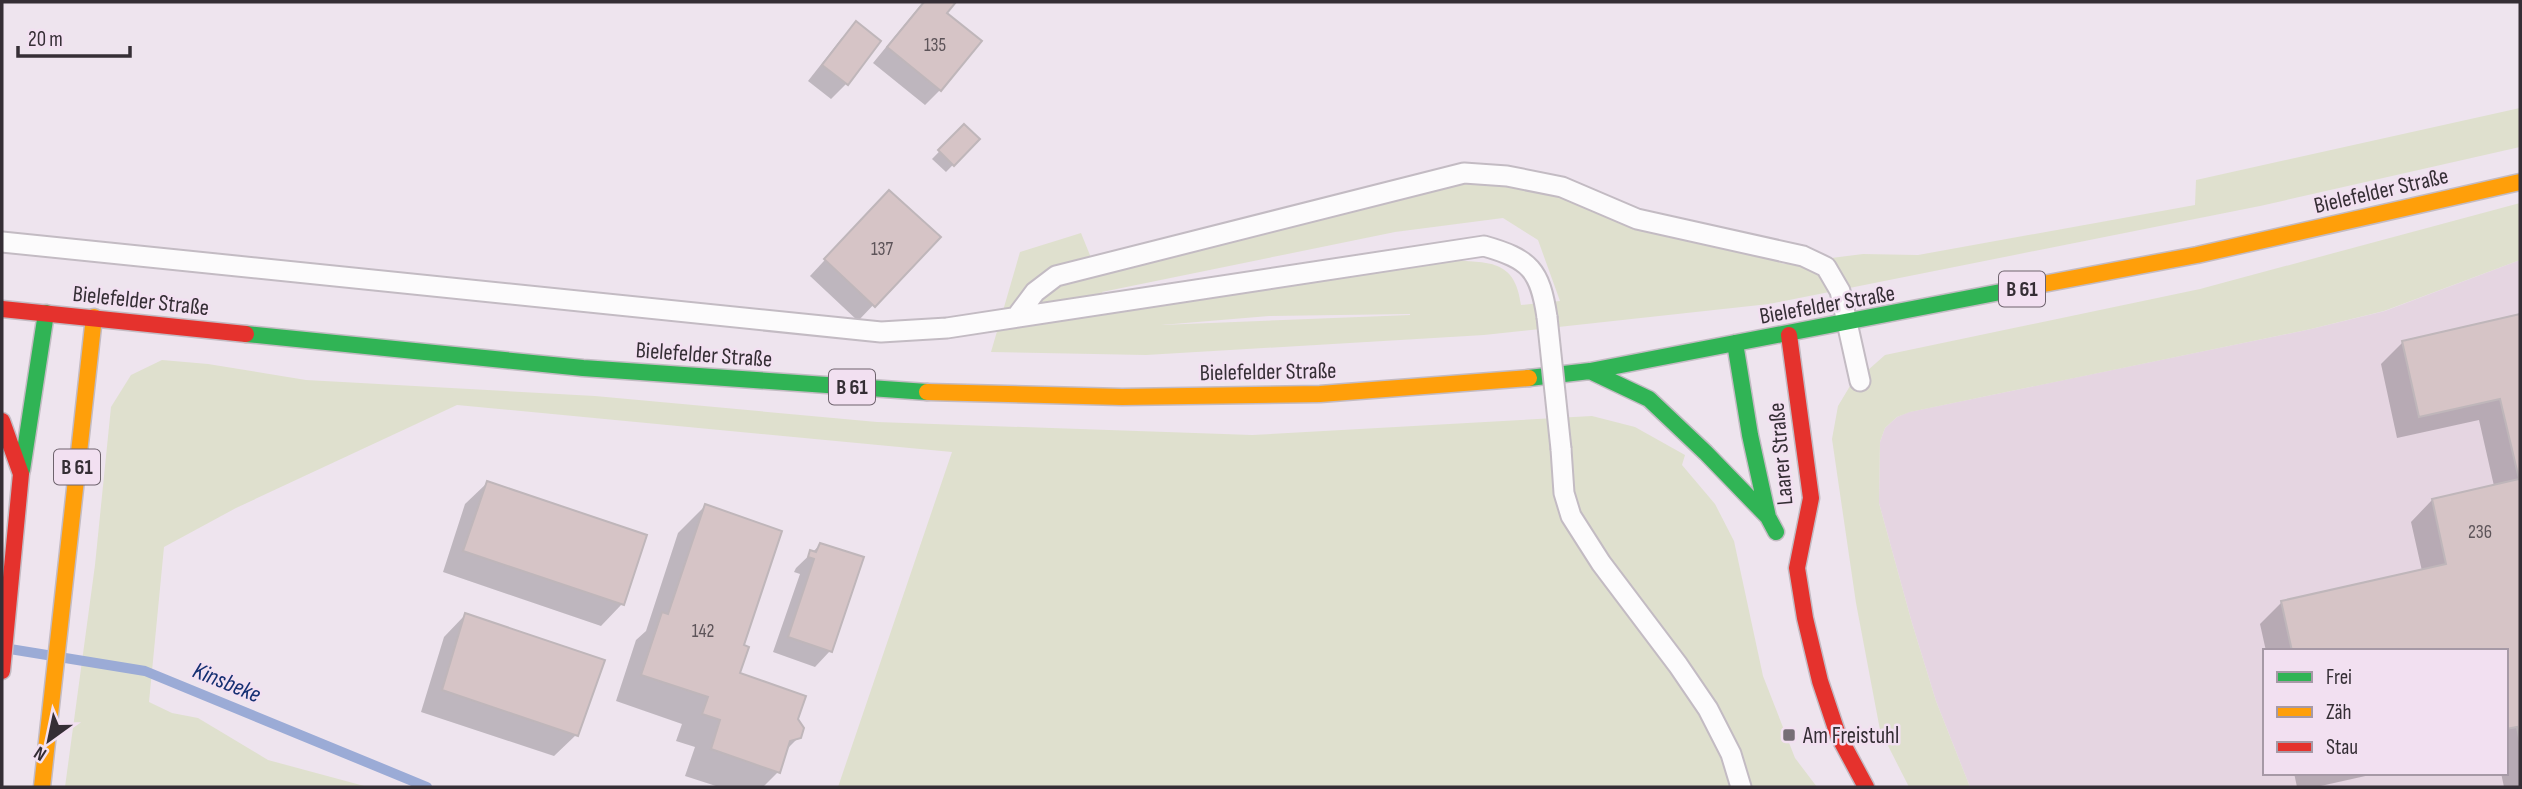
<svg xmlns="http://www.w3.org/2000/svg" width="2522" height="789" font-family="'Sofia Sans Condensed',sans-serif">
<rect width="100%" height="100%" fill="#eee4ee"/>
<path fill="#e5d5e1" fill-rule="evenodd" d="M2520,260V787H1970L1936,701L1912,623L1879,503L1880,442L1885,428L1897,417L1909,412L2311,329L2385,311ZM2265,651H2506V773H2265Z"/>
<path fill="#dfe0ce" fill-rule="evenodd" d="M2520,108V147L2260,206L1769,304L1484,335L1146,355L991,352L1020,252L1081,233L1096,270L1466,177L1536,187L1733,244L1784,264L1863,254L1918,255L2195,205L2196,180ZM1503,218L1538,240L1560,301L1521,305C1515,258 1488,263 1449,260L1112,311L1102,292L1395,232ZM1410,314V315L1161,325L1269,316Z
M2520,203V260L2384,311L2311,329L1910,412L1897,417L1885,428L1880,442L1879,503L1912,623L1936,701L1970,787H1909L1880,730L1856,603L1832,439L1838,406L1850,386L1885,355L2200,289Z
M162,360L208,364L306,380L595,396L877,422L1252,435L1592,416L1635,427L1685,455L1682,465L1715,504L1734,541L1763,676L1795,758L1817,787H838L952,452L457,405L236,508L164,547L149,702L172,713L198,718L268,760L368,787H65L95,565L111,407L131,375Z"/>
<path fill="#0003" d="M923,2H954L945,13L940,90L925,105L873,63Z
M856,24L846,84L831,99L808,81L841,39Z
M964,126L978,139L946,172L932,159Z
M874,207L938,237L858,321L810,276Z
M2520,316V787H2504L2501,773H2506V651H2266L2260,624L2282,602L2422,571L2411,522L2432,500L2494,486L2479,420L2397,438L2381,364L2403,342Z
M487,483L622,604L601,626L443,572L465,504Z
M705,506L742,646L738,674L796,719L799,737L786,750L778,772L763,787H719L685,776L695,747L676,741L682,724L616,701L636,640L646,631L678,533Z
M820,545L830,651L815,667L773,652L800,574L794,572L796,568Z
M465,615L576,735L554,756L421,712L444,637Z
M2294,773H2379L2316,787H2297Z"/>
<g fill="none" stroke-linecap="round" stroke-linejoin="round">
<path stroke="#9babd6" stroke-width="10" d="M10,649L145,671L427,787"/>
</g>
<path fill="#d6c4c6" stroke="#bfb6ba" stroke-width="2" d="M924,2H956L947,13L982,41L941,91L887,47Z
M856,21L881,41L848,85L822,65Z
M964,124L980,139L954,166L938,150Z
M889,190L941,237L875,307L824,259Z
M2520,314V743L2517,727L2506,729V651H2292L2281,601L2446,564L2432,499L2519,479L2500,399L2419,417L2402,341Z
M487,481L647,535L624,605L463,551Z
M705,504L782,531L744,645L749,647L740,673L806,696L798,719L804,728L801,738L790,741L780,773L711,749L720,720L702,714L708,697L641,675L662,612L668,614Z
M820,543L864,557L832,652L788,637L814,559L808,557L810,550L816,552Z
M465,613L605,660L578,736L442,690Z"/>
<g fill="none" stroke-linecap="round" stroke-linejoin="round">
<defs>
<path id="lane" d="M2,242L881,332L947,328L1484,246C1530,259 1540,270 1547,317
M1017,316L1035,292L1056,276L1464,173L1507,176L1562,187L1637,219L1803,256L1826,267L1840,291L1860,381
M1561,449L1564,493L1571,516L1601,563L1678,665L1708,709L1731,754L1741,787"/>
<path id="fast" d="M246,334L583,368L927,392
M1735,343L1750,435L1768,517L1776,532
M1590,371L1649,399L1706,453L1768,517
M1529,378L1590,371L2011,290
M22,470L46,313"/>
<path id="slow" d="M2011,290L2197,255L2520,182
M927,392L1122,397L1320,394L1529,378
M42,787L94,317"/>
<path id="jam" d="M2,309L246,334
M1789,335L1811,498L1797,568L1805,618L1820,681L1838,735L1866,787
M2,421L21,474L2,671"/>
</defs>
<use href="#lane" stroke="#c3bbc3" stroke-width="23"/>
<use href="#fast" stroke="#c3bbc3" stroke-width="19"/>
<use href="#slow" stroke="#c3bbc3" stroke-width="19"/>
<use href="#jam" stroke="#c3bbc3" stroke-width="19"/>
<use href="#lane" stroke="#fcfbfc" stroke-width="19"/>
<use href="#fast" stroke="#30b455" stroke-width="16"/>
<use href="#slow" stroke="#ff9f0a" stroke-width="16"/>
<use href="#jam" stroke="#e5322d" stroke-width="16"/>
<defs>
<path id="lane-bridge" d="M1547,317L1561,449"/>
</defs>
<use href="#lane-bridge" stroke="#c3bbc3" stroke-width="23" stroke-linecap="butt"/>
<use href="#lane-bridge" stroke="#fcfbfc" stroke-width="19"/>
</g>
<rect fill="#766e76" stroke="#f2e0f1" stroke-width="2.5" x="1782" y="728" width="14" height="14" rx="3.5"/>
<g text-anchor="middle" stroke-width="5" stroke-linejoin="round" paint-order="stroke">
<g font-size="19" fill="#5d5459">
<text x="935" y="51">135</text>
<text x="882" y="255">137</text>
<text x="2480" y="538">236</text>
<text x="703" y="637">142</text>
</g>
<g fill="#f2e0f1" stroke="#6e636d" stroke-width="2">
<rect x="1999" y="271.5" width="46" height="35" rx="5"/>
<rect x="829" y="369.5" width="46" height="35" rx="5"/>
<rect x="54" y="449.5" width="46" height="35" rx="5"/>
</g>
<g font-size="21" font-weight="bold" fill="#352e35">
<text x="2022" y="296">B 61</text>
<text x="852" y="394">B 61</text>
<text x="77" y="474">B 61</text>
</g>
<g font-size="23" fill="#352e35" stroke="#f2e0f1">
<text transform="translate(2381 190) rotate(-13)" y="8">Bielefelder Straße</text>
<text transform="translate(141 300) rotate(6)" y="8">Bielefelder Straße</text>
<text transform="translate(1827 304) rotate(-10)" y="8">Bielefelder Straße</text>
<text transform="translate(704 354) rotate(4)" y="8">Bielefelder Straße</text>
<text transform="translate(1268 371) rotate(-1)" y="8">Bielefelder Straße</text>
<text transform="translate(1780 454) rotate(-95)" y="8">Laarer Straße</text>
</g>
<g font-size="23" fill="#352e35" stroke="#f2e0f1" text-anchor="start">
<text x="1803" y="743">Am Freistuhl</text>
</g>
<g font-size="24" font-style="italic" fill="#152f72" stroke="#f2e0f1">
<text transform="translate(227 682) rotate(22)" y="8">Kinsbeke</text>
</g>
</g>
<rect width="2522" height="789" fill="none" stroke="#352e35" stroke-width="7"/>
<rect x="2263" y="649" width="245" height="126" fill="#f2e0f1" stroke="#a699a6" stroke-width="2"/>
<rect x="2277" y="672" width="35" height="10" fill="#30b455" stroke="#a699a6" stroke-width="2"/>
<text x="2326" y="684" font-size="21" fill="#352e35">Frei</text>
<rect x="2277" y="707" width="35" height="10" fill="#ff9f0a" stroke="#a699a6" stroke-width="2"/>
<text x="2326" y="719" font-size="21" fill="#352e35">Zäh</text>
<rect x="2277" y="742" width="35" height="10" fill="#e5322d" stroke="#a699a6" stroke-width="2"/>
<text x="2326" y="754" font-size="21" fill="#352e35">Stau</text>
<g transform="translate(49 740) rotate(213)" stroke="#f2e0f1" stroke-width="5" paint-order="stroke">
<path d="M0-5L12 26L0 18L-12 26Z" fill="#352e35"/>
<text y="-10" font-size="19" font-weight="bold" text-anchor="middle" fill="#352e35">N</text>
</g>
<path d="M18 46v10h112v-10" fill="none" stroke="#352e35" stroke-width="3.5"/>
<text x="28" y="46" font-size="21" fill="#352e35" stroke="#f2e0f1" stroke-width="5" paint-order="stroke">20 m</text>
</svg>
